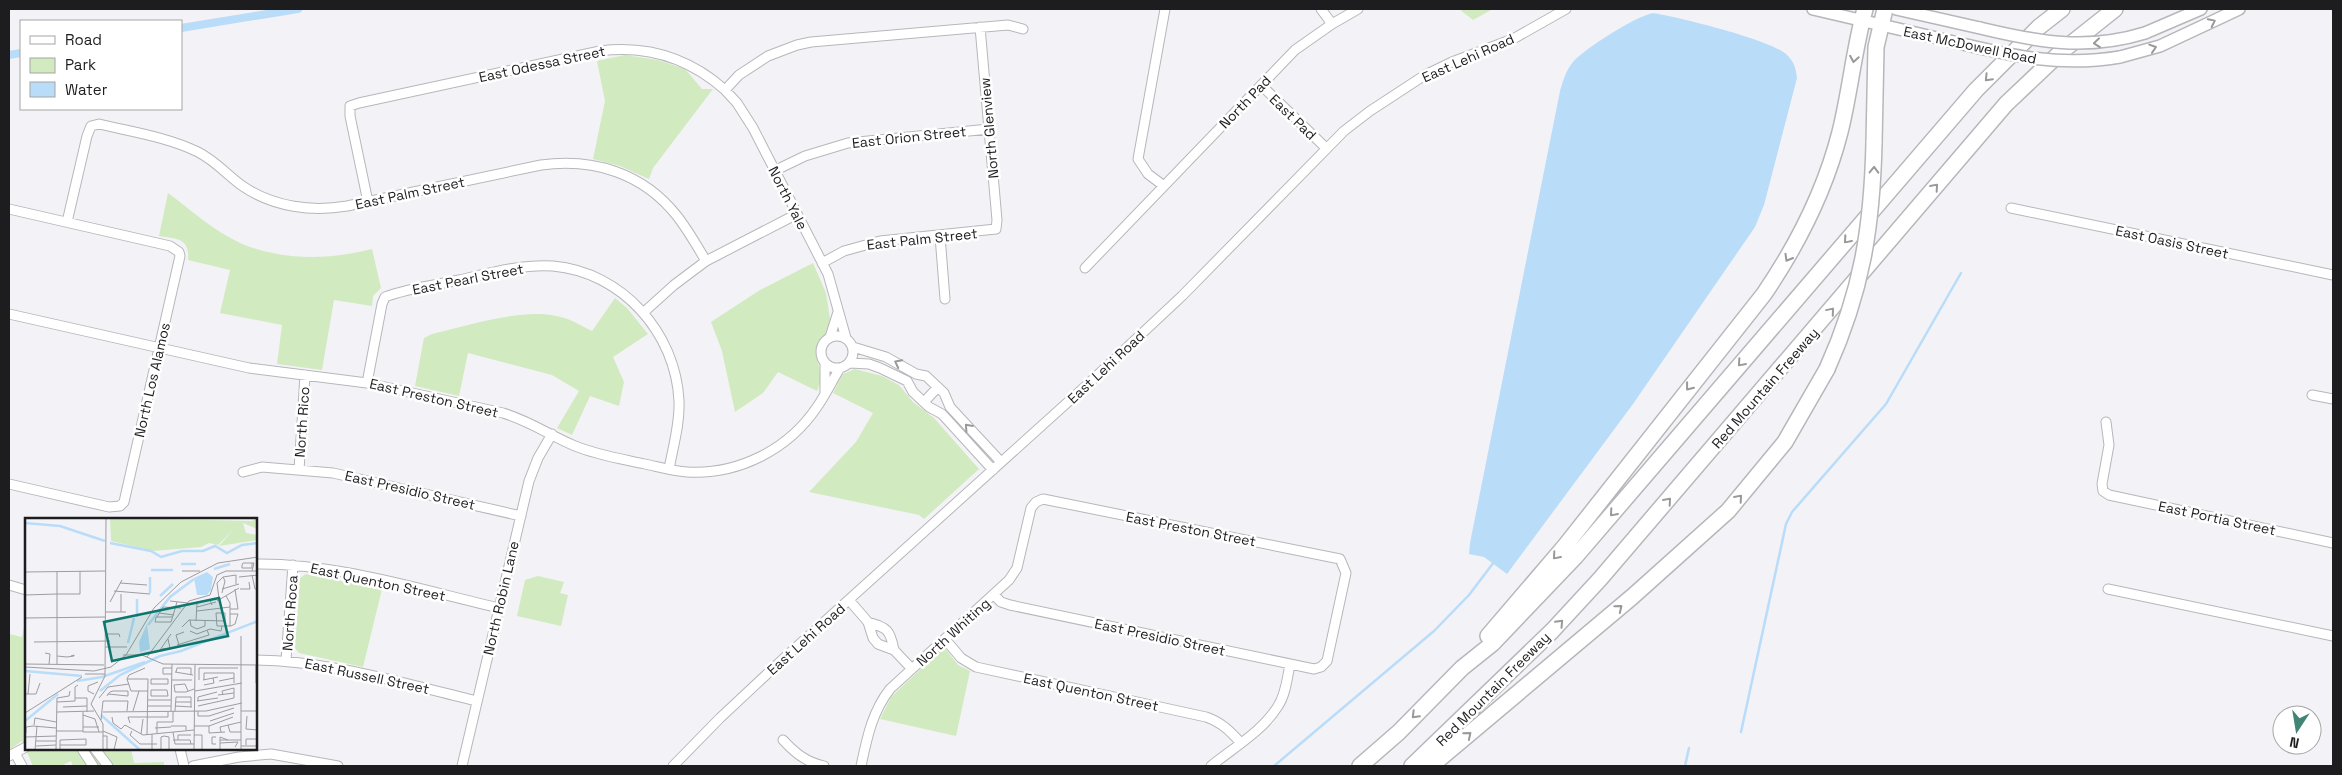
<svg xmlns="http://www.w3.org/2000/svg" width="2342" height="775" font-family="'Space Grotesk',sans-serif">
<rect width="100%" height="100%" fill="#f3f3f7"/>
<path fill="#d1eabf" d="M1459,9H1493L1473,20Z
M625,55L658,60L685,69L702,89H713L653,168L649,179L620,166L593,159L605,101L597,61Z
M168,193C191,210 214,231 240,243C281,261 330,260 372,249L381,288L373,296L372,306L334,300L322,370L277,364L282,325L220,313L230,270L188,260C190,238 177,239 159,236Z
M813,263L826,293L830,319L825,335L818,342L816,349L821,380L817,391L778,372L763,393L735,412L722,351L711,322L760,290Z
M615,298L627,308L648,334L613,357L624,382L619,406L590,396L572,435L557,428L579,391L552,375L468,353L459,396L415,386L424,338L432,334C467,326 522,308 556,316C569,318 580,325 592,331Z
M855,369L882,376L899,385L913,402L934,418L979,469L924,519L919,515L809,492L856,442L873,413L833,393L843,374Z
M306,574L382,589L363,667L299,653L295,648L300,578Z
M538,576L564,582L560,593L568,595L561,626L517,616L525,580Z
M26,617V749H131L134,763L164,762V766H73L71,761L61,766H33L22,741L9,750V634L22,637Z
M944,647L958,665L970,671L956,736L880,719L891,697Z"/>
<path fill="#b9dcf9" d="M1653,13C1678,17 1768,39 1786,54C1794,61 1796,69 1797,78L1764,205L1755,227L1633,404L1507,574L1484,557L1469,554L1470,543L1560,91C1563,81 1566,70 1573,62C1584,49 1636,16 1653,13Z"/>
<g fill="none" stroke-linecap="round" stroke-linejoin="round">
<path stroke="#b9dcf9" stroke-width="2.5" d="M1741,732L1786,524L1792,512L1886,404L1961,273
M1274,766L1434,631L1469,595L1494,562
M1685,766L1689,748"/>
<path stroke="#b9dcf9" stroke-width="8" d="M181,28L298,9
M9,55L21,53"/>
<defs>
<path id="minor" d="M1321,9L1332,24
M1261,85L1326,148
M725,90L737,103L753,128L828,274L846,338
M774,171L805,156L848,143L989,129
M1164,186L1148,174L1138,159L1165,9
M368,202L350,116V106L359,103L600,51C648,45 689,58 725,90L739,75L768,56L797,45L811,42L1008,25L1023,29
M2011,208L2333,275
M9,209L170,246L179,252L180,256L124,502L120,506L109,507L9,484
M67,222L87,136L91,126L99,124C132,132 167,137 198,152C216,161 228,176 244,187C274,207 312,212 347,206L541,165C594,158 643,173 677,216C688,230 697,246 706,261
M940,236L945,299
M822,263L844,251L880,241L996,229L997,220L980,27
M1085,268L1295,50L1332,24L1358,9
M643,313L674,285L706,261L797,214
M9,314L249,368L367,383L503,413C532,422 549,435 575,446C597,455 622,459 645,464C659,467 673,471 687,472C738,475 788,450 817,407C826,394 832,381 840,368
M821 352a16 16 0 1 1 32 0a16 16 0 1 1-32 0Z
M830,337L838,312
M853,347L886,357L916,374L926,376L944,393L950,407L1001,462
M850,363L869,364L880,368L907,381L913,392L929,407L942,414L993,470
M367,383L382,304L385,297C408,288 435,285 459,280C490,273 521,264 553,266C622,272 676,333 679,401C680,424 673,447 669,469
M825,393V363
M2312,395L2333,399
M924,402L938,387
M2106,422L2109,445L2102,484L2103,491L2109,495L2333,543
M299,470L305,375
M243,472L262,467L333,473L521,516
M256,564C337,563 421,590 499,608
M9,585L26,590
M2108,589L2333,636
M849,600L868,622L873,638L878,644L894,650L912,669
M868,622C887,628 890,629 894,650
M945,639L961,658L976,667L1206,717C1221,722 1230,731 1240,742
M256,660C331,661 405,684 477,701
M286,660L293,565
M783,740C795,753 806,762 824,766
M82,749L93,766
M95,749L108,766
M180,749L184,766
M15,753L22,766
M9,756L26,747
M193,766L239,757L271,754L338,766
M462,766L529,481L538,458L552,434
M673,766L720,718L782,660L1089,383L1182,296L1344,131L1370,111L1425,75L1452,62L1513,39L1566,9
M861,766C867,738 872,712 890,689L1009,580L1017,568L1031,508L1036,502L1043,499L1340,559L1346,573L1327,661L1321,667L1314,669L1010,605L1001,602L994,595
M1211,766C1233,748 1263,731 1278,706C1286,694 1287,678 1290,665"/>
<path id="secondary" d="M1813,9L1954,42
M1896,9L1980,28
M2145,33L2201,9
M2120,57L2160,46L2239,9"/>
<path id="motorway" d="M1874,143L1876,47L1885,9
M1488,636L1565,546L1764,294C1798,244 1825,191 1840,132C1850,92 1854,49 1865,9
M1360,766L1399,732L1462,668L1492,644L1576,556L1976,90L2039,27L2062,9
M1412,766L1552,631L1600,579L2006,104L2062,51L2115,9
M1431,766L1632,597L1728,511L1785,442L1827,369"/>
</defs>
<use href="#minor" stroke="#b7b7bb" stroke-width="11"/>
<use href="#secondary" stroke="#b7b7bb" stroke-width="14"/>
<use href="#motorway" stroke="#b7b7bb" stroke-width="18"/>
<use href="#minor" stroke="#fff" stroke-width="9"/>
<use href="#secondary" stroke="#fff" stroke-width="11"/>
<use href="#motorway" stroke="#fff" stroke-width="15"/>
<defs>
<path id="secondary-bridge" d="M1980,28C2038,42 2086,51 2145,33
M1954,42C2012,56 2060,67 2120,57"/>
<path id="motorway-bridge" d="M1827,369C1862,291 1872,228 1874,143"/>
</defs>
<use href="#secondary-bridge" stroke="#b7b7bb" stroke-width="14" stroke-linecap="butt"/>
<use href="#motorway-bridge" stroke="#b7b7bb" stroke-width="18" stroke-linecap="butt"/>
<use href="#secondary-bridge" stroke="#fff" stroke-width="11"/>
<use href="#motorway-bridge" stroke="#fff" stroke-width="15"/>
</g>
<defs><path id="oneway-chevron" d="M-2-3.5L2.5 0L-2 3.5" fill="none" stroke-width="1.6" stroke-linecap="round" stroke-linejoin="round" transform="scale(1.25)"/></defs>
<g stroke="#99999a">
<use href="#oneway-chevron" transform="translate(2212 22) rotate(-26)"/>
<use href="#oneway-chevron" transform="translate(2097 43) rotate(174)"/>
<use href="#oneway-chevron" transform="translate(2153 48) rotate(-18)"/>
<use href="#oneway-chevron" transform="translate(1854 59) rotate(100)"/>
<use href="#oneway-chevron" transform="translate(1988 78) rotate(134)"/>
<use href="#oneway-chevron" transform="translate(1874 170) rotate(-89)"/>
<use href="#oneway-chevron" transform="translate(1935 187) rotate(-49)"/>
<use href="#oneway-chevron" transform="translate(1847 240) rotate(131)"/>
<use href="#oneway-chevron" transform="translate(1788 258) rotate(120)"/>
<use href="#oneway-chevron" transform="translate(1831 311) rotate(-50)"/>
<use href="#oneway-chevron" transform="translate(898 363) rotate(-153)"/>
<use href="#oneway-chevron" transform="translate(1741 363) rotate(131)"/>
<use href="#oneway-chevron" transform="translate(1689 387) rotate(128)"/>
<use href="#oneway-chevron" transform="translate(968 427) rotate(-132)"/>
<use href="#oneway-chevron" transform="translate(1739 498) rotate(-49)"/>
<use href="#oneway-chevron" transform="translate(1668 501) rotate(-49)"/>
<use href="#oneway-chevron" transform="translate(1613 513) rotate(131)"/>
<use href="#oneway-chevron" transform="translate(1556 556) rotate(131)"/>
<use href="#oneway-chevron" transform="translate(1619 608) rotate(-39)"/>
<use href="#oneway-chevron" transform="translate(1560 623) rotate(-47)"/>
<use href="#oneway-chevron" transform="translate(1415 715) rotate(135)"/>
<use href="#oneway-chevron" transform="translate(1468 735) rotate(-40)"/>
</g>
<g text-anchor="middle" stroke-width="5" stroke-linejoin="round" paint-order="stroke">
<g font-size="14" fill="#1d1d1f" stroke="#fff">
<text transform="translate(1970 45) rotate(12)" y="5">East McDowell Road</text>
<text transform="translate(1468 58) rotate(-24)" y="5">East Lehi Road</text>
<text transform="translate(542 64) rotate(-12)" y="5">East Odessa Street</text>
<text transform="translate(1245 102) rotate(-46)" y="5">North Pad</text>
<text transform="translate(1293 117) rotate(44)" y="5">East Pad</text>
<text transform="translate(989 128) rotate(-95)" y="5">North Glenview</text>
<text transform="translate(909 137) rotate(-6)" y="5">East Orion Street</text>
<text transform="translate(410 193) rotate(-12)" y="5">East Palm Street</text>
<text transform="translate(788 198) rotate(63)" y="5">North Yale</text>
<text transform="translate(922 239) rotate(-6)" y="5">East Palm Street</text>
<text transform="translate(2172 242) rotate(12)" y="5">East Oasis Street</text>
<text transform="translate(468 279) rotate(-11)" y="5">East Pearl Street</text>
<text transform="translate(1106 367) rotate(-43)" y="5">East Lehi Road</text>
<text transform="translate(152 380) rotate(-77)" y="5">North Los Alamos</text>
<text transform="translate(1765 388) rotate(-49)" y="5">Red Mountain Freeway</text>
<text transform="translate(434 398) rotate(13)" y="5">East Preston Street</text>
<text transform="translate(302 422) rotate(-86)" y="5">North Rico</text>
<text transform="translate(410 490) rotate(13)" y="5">East Presidio Street</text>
<text transform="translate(2217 518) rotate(12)" y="5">East Portia Street</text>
<text transform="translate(1191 529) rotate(11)" y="5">East Preston Street</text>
<text transform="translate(378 582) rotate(12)" y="5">East Quenton Street</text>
<text transform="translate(501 598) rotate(-77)" y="5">North Robin Lane</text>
<text transform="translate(290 613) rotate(-86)" y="5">North Roca</text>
<text transform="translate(953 632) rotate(-42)" y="5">North Whiting</text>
<text transform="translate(1160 637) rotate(12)" y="5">East Presidio Street</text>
<text transform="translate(806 639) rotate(-42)" y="5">East Lehi Road</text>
<text transform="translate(367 676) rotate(12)" y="5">East Russell Street</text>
<text transform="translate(1493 689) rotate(-45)" y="5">Red Mountain Freeway</text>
<text transform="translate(1091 692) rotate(12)" y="5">East Quenton Street</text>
</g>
</g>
<g transform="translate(25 518)">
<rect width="232" height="232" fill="#f3f3f7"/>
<path d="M85,0L227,3L232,0V11L218,5L221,15L232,17V22L194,28L209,11L193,27L184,25L176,29L128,33L86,23Z" fill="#d1eabf"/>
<path d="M182,54L188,59L186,72L182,77H172L169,60ZM122,106L125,131L115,134L114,124Z" fill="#b9dcf9"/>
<path fill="none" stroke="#b9dcf9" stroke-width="2.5" d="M0,5L35,8L80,23M85,25L126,33L136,39L157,33H178L190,28L202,35L217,27L233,25M156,46H171M189,51L205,46M126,52H148M125,75V59M135,78L148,66M112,99V81M123,107L145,79L169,61M103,125L109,100M0,153L57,158M52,163L77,159L120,144M75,173L95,157L135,138L156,133L233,103M76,197L115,232M0,203L33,176"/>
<path fill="none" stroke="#9d9da1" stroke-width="1" d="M32,53V146M157,53H175M227,53L229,45H218L217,47V50H227V45M0,54L80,53M227,57L230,71H233M198,59L211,57V66M214,59L233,57M95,65L122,67M197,71L214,66M215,71H225L224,64M89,73L125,76M197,75L200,63L198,59M32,76H55V53M96,76V94M0,77L32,76M201,78L205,85V108M194,81L192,65L198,59M145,83L163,85M192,83L214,70M85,84L97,62M172,89L191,84M205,91H213L210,71M172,93L205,89M81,94H101M134,95L149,97M132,99L138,89L156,90M147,99H131L130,104H146L152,84M0,100L81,99M165,102L166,108L172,111L180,108V103M171,103L172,84L185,82L187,87M200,108V95H191L192,108H206L210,106L213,96H205M157,109L164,102L200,103M165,113L172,116L185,111L196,113L197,108M80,116H94L95,119M216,118V232M9,124L85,123M152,127L184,117L182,112M154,127L151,117L159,114M80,129H102M137,131L145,130L143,121M135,132L146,116M20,135L25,136L24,146M98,137H117L138,146L233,147M32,138L42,139L49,138V137L46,138M122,139L164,83L185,77L192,57L201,53H233M0,146L79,147M0,149L69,153L86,149L101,137L129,90L156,64L193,45L233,39M147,150H138V156H147M150,154L168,157M151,154L152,150H166V157M60,156H80M102,161H123L122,217M102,161L106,173H123M102,161L104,157L120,150M126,161H143V166H126ZM147,162H167M174,162V150H213M178,162L193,159M179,162V155H209V165M194,163L209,160M231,165V147M179,167L189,165L188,160M126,172H142L143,178H126ZM163,173L160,166L149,167L150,174H161L169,171M170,173L217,165M0,176H11L15,165M3,176L5,156M69,176L63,173V168L73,164M193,177L209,175M82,178L83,176L85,174L88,173H103V178L83,176M50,180H62V194M74,180L83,169L104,166M123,182H146M172,183L193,180M173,183V179L192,174M32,184L50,183V169L53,167M151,184H166M123,188H146M150,188L167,189M173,188L209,180V170L197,173L198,177M38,189L62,188M108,193L114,173M146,193L147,146M150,193L151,179H166V189M173,193V198H184L209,190M216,193H233M32,194L69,193M58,194V214H78M78,194L181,193L217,185M0,195L57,159M58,197L70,201L74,214M222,198L221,211L233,212M87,199L88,205L96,211L100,207M76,202L78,183H103L102,193M185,203L209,195M105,205L103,199H143V193M9,207L10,200L31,204M100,207L118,217L169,212M203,207L205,214H216M146,208H161V212M169,208H184L208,199M184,208V215L200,214M58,209H74M130,210L146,209M31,213H58M78,213L92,219L89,232M107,213L105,217L115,226H132M148,214L150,226H169M196,214L195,209L216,204M1,215V209L8,208L31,210M132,215V204H148V193M116,216L118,201M127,216V232M169,217H177V232M78,218H82V232M0,219L31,218M148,222H165L166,226M153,222V217H166M195,222H216M11,223H31M195,225L213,224L210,229M191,226H187V219H191M221,227V221H233M11,228L31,227M216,228H233M10,232L12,208M31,232L32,180L44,178L45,173M35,232V222L61,221V227H35M78,232V206L66,186L80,158L81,0M136,232V219L139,218L144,219V232M169,232L170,147M195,232V219L203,222"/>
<path fill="#0f766e" fill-opacity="0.15" stroke="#0f766e" stroke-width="2.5" d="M194,80L203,118L87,143L79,104Z"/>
<rect width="232" height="232" fill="none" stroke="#1d1d1f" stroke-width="2.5"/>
</g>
<rect width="2342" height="775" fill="none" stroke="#1d1d1f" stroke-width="20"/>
<rect x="20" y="20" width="162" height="90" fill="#ffffff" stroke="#a5a5a5"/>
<rect x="30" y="36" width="25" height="8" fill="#ffffff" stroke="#a5a5a5"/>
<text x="65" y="45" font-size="15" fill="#1d1d1f">Road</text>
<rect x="30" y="58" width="25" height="15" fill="#d1eabf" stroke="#a5a5a5"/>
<text x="65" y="70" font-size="15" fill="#1d1d1f">Park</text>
<rect x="30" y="82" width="25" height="15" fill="#b9dcf9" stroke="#a5a5a5"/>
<text x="65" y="95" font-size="15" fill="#1d1d1f">Water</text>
<g transform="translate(2297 730) rotate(192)"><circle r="24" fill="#ffffff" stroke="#a5a5a5"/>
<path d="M0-4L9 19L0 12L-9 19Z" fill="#428475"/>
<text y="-8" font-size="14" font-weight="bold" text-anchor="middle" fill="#1d1d1f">N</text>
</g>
</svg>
